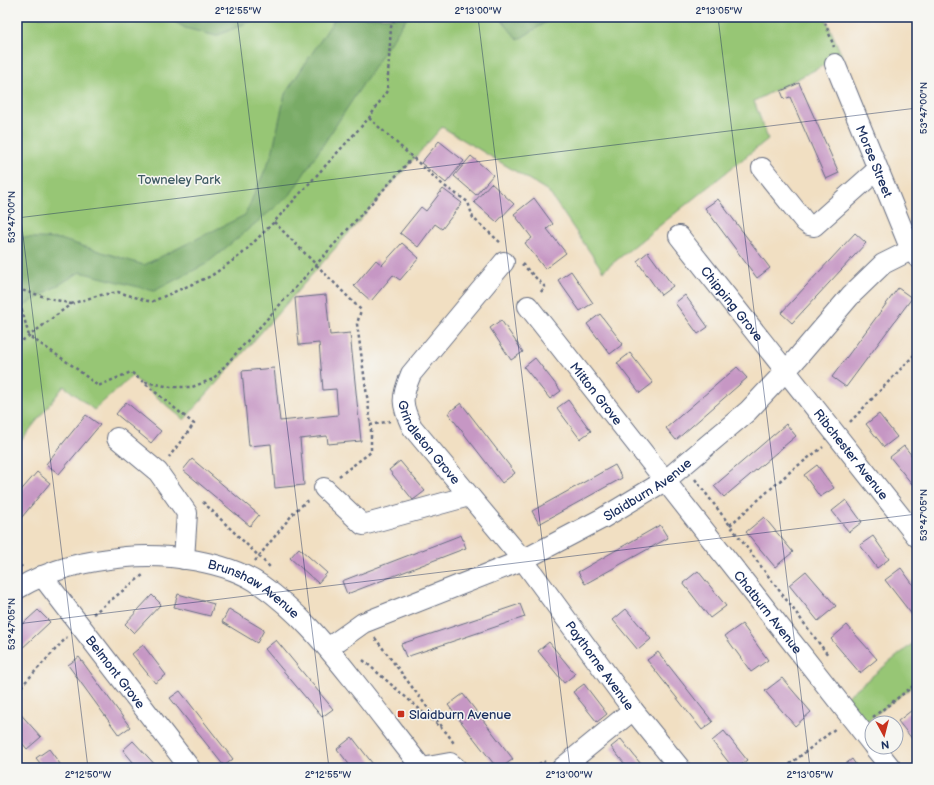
<svg xmlns="http://www.w3.org/2000/svg" width="934" height="785" font-family="'Balsamiq Sans',sans-serif">
<rect width="100%" height="100%" fill="#f6f6f2"/>
<filter id="ink" filterUnits="userSpaceOnUse"><feTurbulence type="fractalNoise" baseFrequency=".025" numOctaves="2"/><feDisplacementMap in="SourceGraphic" scale="8" xChannelSelector="R" yChannelSelector="G"/><feConvolveMatrix kernelMatrix="1 2 1 2 8 2 1 2 1" color-interpolation-filters="sRGB"/></filter>
<filter id="wash" filterUnits="userSpaceOnUse"><feTurbulence type="fractalNoise" baseFrequency=".012" numOctaves="4" result="noise"/><feDisplacementMap in="SourceGraphic" scale="16" xChannelSelector="R" yChannelSelector="G"/><feGaussianBlur stdDeviation="0.9" result="paint"/><feColorMatrix in="noise" values="0 0 0 0 0 0 0 0 0 0 0 0 0 0 0 0 0 1.4 0 .05"/><feComposite in="paint" operator="in"/></filter>
<g filter="url(#wash)">
<rect width="100%" height="100%" fill="#f1dfc2"/>
<path fill="#97c674" stroke="#597a69" d="M17,17H825L842,56L754,101L768,139L603,271L548,191L442,127L184,420L132,376L94,410L64,386L17,446Z
M917,640V683L862,725L845,698Z"/>
<path fill="#79ab66" stroke="#4a6d62" d="M167,17H261L216,36L185,28Z
M336,17H407L290,195L206,264L154,291L80,272L17,310V237L60,239L144,265L245,215L272,154L285,94Z
M499,17H554L518,40Z"/>
<g id="blocks">
<path fill="#c697c4" d="M799,83L839,173L826,179L790,97L784,99L781,91Z
M439,141L464,161L446,183L421,163Z
M471,156L493,175L476,195L454,176Z
M491,183L514,204L497,222L474,202Z
M443,189L462,203L442,229L435,224L418,247L400,233L421,207L426,211Z
M534,198L553,224L547,229L566,253L545,269L525,243L532,238L514,214Z
M718,199L770,268L757,278L705,208Z
M855,233L866,243L792,323L781,313Z
M402,243L419,258L400,280L393,275L371,301L354,286L376,260L382,265Z
M648,252L673,286L661,295L637,261Z
M571,271L593,303L580,311L558,280Z
M898,288L912,298L846,387L832,377Z
M326,295L330,335L350,333L361,441L328,444L327,436L300,439L304,485L275,488L271,444L249,446L242,371L274,368L280,421L338,415L336,389L323,390L319,343L299,345L295,298Z
M685,295L708,327L698,334L675,303Z
M600,314L623,344L610,354L587,324Z
M501,320L523,352L511,360L490,328Z
M630,353L653,383L640,393L617,363Z
M535,358L561,391L550,399L524,367Z
M737,367L747,378L676,440L666,428Z
M568,400L591,431L580,439L557,408Z
M126,402L161,431L151,443L116,414Z
M461,403L515,473L502,483L448,413Z
M879,414L897,437L884,447L866,424Z
M86,415L100,425L59,474L46,464Z
M786,424L796,436L724,497L714,486Z
M904,446L917,462V479L912,484L890,457Z
M192,459L259,515L250,526L183,470Z
M400,461L425,491L413,500L389,470Z
M615,465L622,478L539,524L532,511Z
M817,465L834,488L820,497L804,475Z
M37,472L50,483L17,523V495Z
M846,500L862,522L849,532L832,511Z
M764,517L793,552L775,567L746,532Z
M660,525L668,538L585,584L578,572Z
M461,535L466,548L347,594L342,581Z
M873,536L889,559L877,568L860,545Z
M299,548L327,573L318,583L290,558Z
M901,568L917,590V621L885,580Z
M698,571L726,606L710,618L683,583Z
M806,571L836,606L818,621L789,585Z
M178,594L214,604L210,616L174,607Z
M152,595L161,604L134,633L125,624Z
M520,604L525,617L406,657L401,644Z
M229,609L264,630L257,643L222,622Z
M626,609L651,639L638,650L613,620Z
M38,610L50,622L17,653V629Z
M742,624L768,660L751,672L725,636Z
M847,625L877,659L860,673L831,639Z
M276,640L333,709L322,717L265,649Z
M549,642L575,674L564,683L538,651Z
M143,645L166,675L155,683L132,654Z
M658,652L713,722L702,730L647,660Z
M79,657L130,727L119,735L68,665Z
M782,678L811,712L795,726L765,691Z
M584,684L607,714L597,722L573,692Z
M180,691L233,759L224,766L170,698Z
M463,694L513,759L501,768H497L448,705Z
M916,707L917,708V745L898,721Z
M17,710L41,737L27,749L17,737Z
M724,731L747,760L737,768H733L712,741Z
M352,737L376,768H352L337,749Z
M621,739L644,768H628L611,747Z
M133,741L148,757L158,768H138L123,750Z
M49,749L63,768H44L36,758Z
M852,759L858,768H840Z"/>
</g>
</g>
<g filter="url(#ink)">
<use href="#blocks" fill-opacity="0" stroke="#666d81" stroke-width="1"/>
<g fill="none" stroke-linecap="round" stroke-linejoin="round">
<defs>
<g id="minor">
<path id="s1" d="M835,64L911,250L917,257"/>
<path d="M762,168L805,222L809,225L814,226L877,170"/>
<path id="s2" d="M679,236L917,537"/>
<path id="s3" d="M504,262L411,374C401,398 401,404 412,427L523,560L633,710L680,768"/>
<path id="s4" d="M528,306L872,744"/>
<path d="M117,438L158,472L187,513L184,559"/>
<path d="M324,488L363,525L469,496"/>
<path id="s5" d="M42,576L190,768"/>
<path id="s6" d="M17,589C52,568 86,561 126,557C166,553 227,561 261,585C297,610 324,643 351,677C375,707 398,738 422,768"/>
<path id="s7" d="M328,648L363,623L523,560L603,518L666,480L748,411L793,363L851,295L883,264L911,250"/>
<path d="M874,747L891,768"/>
<path d="M422,768L450,763L456,768"/>
<path d="M562,768L633,710"/>
</g>
</defs>
<use href="#minor" stroke="#666d81" stroke-width="22"/>
<path stroke="#666d81" stroke-width="2.5" stroke-dasharray="3 3" stroke-linecap="butt" d="M823,17L834,47
M369,118L443,185L468,202L473,218L502,244
M274,222L361,310L357,324L371,425
M522,264L545,287L540,293
M17,289L71,304L29,336L17,344
M17,292L29,336L73,366L98,386L131,372L194,424L169,457
M71,304L96,296L118,292L151,302L211,276L242,254L274,222L369,118L387,91L391,27L395,17
M145,382L171,387H192L213,379L412,158
M850,422L917,352
M339,476L371,452V425L390,421
M695,479L828,655
M203,502L271,568
M730,525L792,470L823,447
M17,561L22,567
M255,561L296,510L310,499
M93,614L143,575
M375,638L443,728
M363,660L447,733L455,745
M17,691L67,637
M873,717L917,683
M534,768L543,761L545,762
M785,768L836,728"/>
<use href="#minor" stroke="#fff" stroke-width="20"/>
</g>
</g>
<path fill="none" stroke="#1b2f5e" stroke-width="1" stroke-opacity="0.45" d="M237,17L329,768M478,17L570,768M718,17L810,768M17,186L88,768M17,218L917,108M17,624L917,514"/>
<rect fill="#c8321e" stroke="#f6f6f2" stroke-width="1.5" x="397" y="710" width="8" height="8" rx="2"/>
<g text-anchor="middle" stroke-width="3" stroke-linejoin="round" paint-order="stroke">
<g font-size="13" fill="#1b2f5e" stroke="#f6f6f2">
<text dy="5" stroke="none"><textPath href="#s1" startOffset="105">Morse Street</textPath></text>
<text dy="5" stroke="none"><textPath href="#s2" startOffset="86">Chipping Grove</textPath></text>
<text dy="5" stroke="none"><textPath href="#s4" startOffset="111">Mitton Grove</textPath></text>
<text dy="5" stroke="none"><textPath href="#s3" startOffset="223">Grindleton Grove</textPath></text>
<text dy="5" stroke="none"><textPath href="#s2" startOffset="278">Ribchester Avenue</textPath></text>
<text dy="5" stroke="none"><textPath href="#s7" startOffset="358">Slaidburn Avenue</textPath></text>
<text dy="5" stroke="none"><textPath href="#s6" startOffset="250">Brunshaw Avenue</textPath></text>
<text dy="5" stroke="none"><textPath href="#s4" startOffset="389">Chatburn Avenue</textPath></text>
<text dy="5" stroke="none"><textPath href="#s3" startOffset="505">Paythorne Avenue</textPath></text>
<text dy="5" stroke="none"><textPath href="#s5" startOffset="121">Belmont Grove</textPath></text>
</g>
<g font-size="13" fill="#405c65" stroke="#f6f6f2">
<text x="179" y="184">Towneley Park</text>
</g>
<g font-size="13" fill="#1b2f5e" stroke="#f6f6f2" text-anchor="start">
<text x="409" y="719">Slaidburn Avenue</text>
</g>
</g>
<rect width="934" height="785" fill="none" stroke="#f6f6f2" stroke-width="44"/>
<g transform="translate(884 735) rotate(173)"><circle r="19" fill="#f6f6f2" stroke="#9ea6b7"/>
<path d="M0-3L7 15L0 10L-7 15Z" fill="#c8321e"/>
<text y="-6" font-size="11" font-weight="bold" text-anchor="middle" fill="#1b2f5e">N</text>
</g>
<rect x="22" y="22" width="890" height="741" fill="none" stroke="#1b2f5e" stroke-width="1.5"/>
<g font-size="10" text-anchor="middle" fill="#1b2f5e">
<text x="238" y="14">2°12'55"W</text>
<text x="478" y="14">2°13'00"W</text>
<text x="719" y="14">2°13'05"W</text>
<text transform="translate(923 108) rotate(-90)" y="4">53°47'00"N</text>
<text transform="translate(11 217) rotate(-90)" y="4">53°47'00"N</text>
<text transform="translate(923 515) rotate(-90)" y="4">53°47'05"N</text>
<text transform="translate(11 624) rotate(-90)" y="4">53°47'05"N</text>
<text x="88" y="778">2°12'50"W</text>
<text x="328" y="778">2°12'55"W</text>
<text x="569" y="778">2°13'00"W</text>
<text x="810" y="778">2°13'05"W</text>
</g>
</svg>
